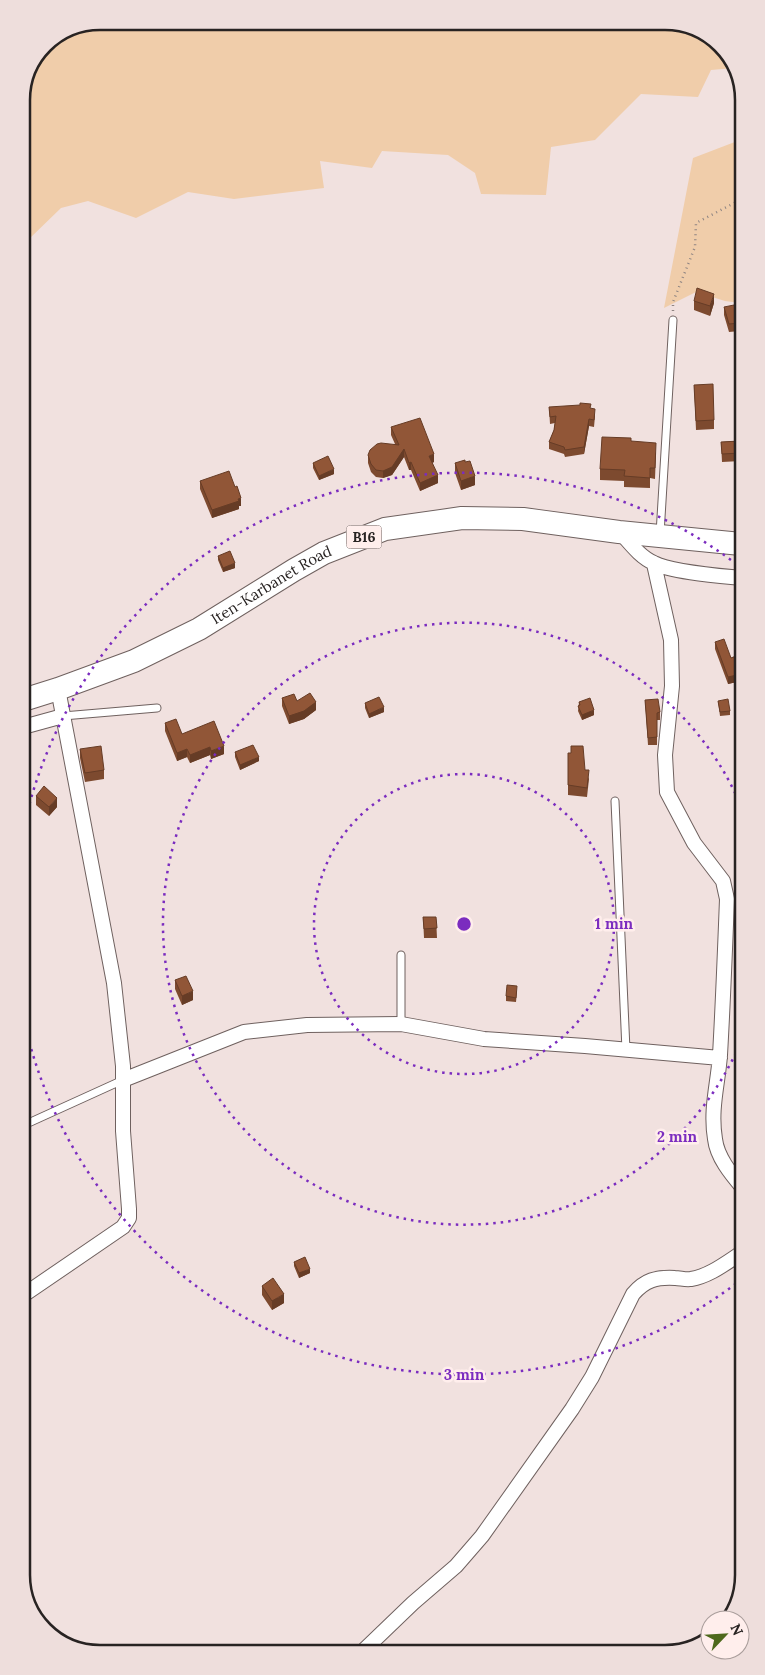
<svg xmlns="http://www.w3.org/2000/svg" width="765" height="1675" font-family="Lora,serif">
<rect width="100%" height="100%" fill="#f1e1df"/>
<path fill="#f0cdaa" d="M101,21H670L713,37L734,68L711,70L698,97L641,94L595,140L551,147L546,195L481,194L475,173L448,155L382,151L372,168L320,161L324,188L234,199L188,192L136,218L88,201L61,208L27,241L22,242L21,96L45,44Z
M740,140V303L725,301L696,292L664,308L693,158Z"/>
<g fill="none" stroke-linecap="round" stroke-linejoin="round">
<defs>
<path id="service" d="M660,534L673,320
M63,716L157,708
M615,801L626,1050
M401,955V1024
M24,1125L123,1080"/>
<path id="minor" d="M620,532C630,543 640,557 654,563C670,572 721,576 741,578
M654,564L671,640L672,686L665,755L667,792L694,843L723,881L727,899C725,951 723,1003 720,1055C718,1084 710,1109 715,1139C717,1157 731,1174 743,1188
M23,727L63,716
M123,1080L244,1032L307,1025L401,1024L484,1039L585,1046L720,1058
M25,1294L123,1227L129,1218V1209L123,1131V1066L114,983L58,689
M362,1652L413,1603L456,1566L482,1536L572,1409L592,1377L633,1294C645,1280 656,1277 675,1278C680,1278 686,1280 691,1279C710,1276 727,1262 743,1252"/>
<g id="primary">
<path id="s1" d="M23,700L58,689L134,661L199,629L294,570L324,553L385,529L462,518L523,519L619,532L741,544"/>
</g>
</defs>
<use href="#service" stroke="#6f615f" stroke-width="9"/>
<use href="#minor" stroke="#6f615f" stroke-width="16"/>
<use href="#primary" stroke="#6f615f" stroke-width="24"/>
<path stroke="#8e8482" stroke-width="2.5" stroke-dasharray="1 4" stroke-linecap="butt" d="M673,311V302L695,247L696,223L740,200"/>
<use href="#service" stroke="#fff" stroke-width="7"/>
<use href="#minor" stroke="#fff" stroke-width="14"/>
<use href="#primary" stroke="#fff" stroke-width="22"/>
</g>
<path fill="#7d4a2f" d="M694,301L714,303L710,316L694,310Z
M724,307L736,311L740,310V331L729,332L724,315Z
M694,385L714,420V429L696,430Z
M549,407L591,409L595,416L594,427L589,426L584,454L565,457L564,454L549,449V442L554,430L555,423L550,424Z
M391,427L434,462L432,463L438,483L420,491L411,470H409L404,457L392,475L383,478L376,477L371,472L368,463V455L395,444L391,435Z
M631,441L656,453L655,479L650,478V488L624,487V481L600,480V469Z
M740,441L741,461L722,462L721,442Z
M465,462L475,485L461,490L455,473V463Z
M313,463L334,474L319,480L313,468Z
M200,481L235,487L241,506H239V509L212,518L200,489Z
M218,556L235,568L223,572L218,560Z
M715,642L731,658L741,654V681L728,684L715,649Z
M282,698L297,701L316,710L304,719L289,724L282,706Z
M645,700L660,712V720H657V745H648Z
M718,701L730,711V715L720,716Z
M579,702L594,715L582,720L578,711Z
M365,703L384,712L369,718L365,708Z
M165,723L182,734L224,754L211,759L210,755L190,763L187,757L177,761L165,731Z
M80,749L104,770V779L85,782L80,758Z
M235,752L259,761L240,770L235,757Z
M568,753L585,770L589,779L587,797L568,795Z
M36,796L57,807L49,816L36,805Z
M423,917H436L437,938H424Z
M175,980L193,1000L182,1005L175,989Z
M517,991L516,1002L506,1001V996Z
M294,1262L310,1273L299,1278L294,1266Z
M262,1286L284,1303L272,1310L262,1295Z"/>
<path fill="#663c26" d="M714,294V303L710,316V306Z
M589,419V426L584,454V447Z
M404,449V457L392,475L383,478V471Z
M434,454V462L429,464V456Z
M411,462V470H409V463Z
M334,469V474L319,480V476Z
M438,475V483L420,491V483Z
M475,476V485L461,490V481Z
M241,498V506H239V509L212,518V510Z
M235,563V568L223,572V568Z
M741,674V681L728,684V677Z
M316,702V710L304,719L289,724V716Z
M384,707V712L369,718V714Z
M594,710V715L582,720V715Z
M224,746V754L211,759V751Z
M210,747V755L190,763V755Z
M187,749V757L177,761V753Z
M259,757V761L240,770V765Z
M57,798V807L49,816V807Z
M193,991V1000L182,1005V996Z
M310,1269V1273L299,1278V1273Z
M284,1294V1303L272,1310V1301Z"/>
<path fill="#915637" stroke="#663c26" d="M697,288L714,294L710,306L694,301Z
M734,305L736,311L740,310V323L729,324L724,307Z
M713,384L714,420L696,421L694,385Z
M580,403L591,404L590,408L595,409L594,420L589,419L584,447L565,450L564,447L549,442L554,430L556,416L550,417L549,407L580,405Z
M420,418L434,454L429,456L438,475L420,483L411,462L409,463L404,449L392,467L383,471L376,470L371,464L368,455L370,450L377,444L381,443L399,445L391,427Z
M602,437L631,438V441L656,443L655,468H650V478L624,476L625,470L600,469Z
M740,441L741,453L722,454L721,442Z
M328,456L334,469L319,476L313,463Z
M465,460V462L470,461L475,476L461,481L455,463Z
M229,471L235,487L237,486L241,498L238,499L239,501L212,510L200,481Z
M230,551L235,563L223,568L218,556Z
M724,639L731,658L741,654V674L728,677L715,642Z
M310,693L316,702L304,711L289,716L282,698L294,694L297,701Z
M379,697L384,707L369,714L365,703Z
M590,698L594,710L582,715L578,706L580,705L579,702Z
M658,699L660,712L657,713V737L648,738L645,700Z
M728,699L730,711L720,712L718,701Z
M176,719L182,734L214,721L224,746L211,751L210,747L190,755L187,749L177,753L165,723Z
M253,745L259,757L240,765L235,752Z
M101,746L104,770L85,773L80,749Z
M571,746H583L585,770H589L587,788L568,785V753H571Z
M44,786L57,798L49,807L36,796Z
M423,917H436L437,928L424,929Z
M186,976L193,991L182,996L175,980Z
M507,985L517,986L516,998L506,996Z
M305,1257L310,1269L299,1273L294,1262Z
M273,1278L284,1294L272,1301L262,1286Z"/>
<g fill="none" stroke="#7b2cbf" stroke-width="2.5" stroke-dasharray="2.5 5">
<circle cx="464" cy="924" r="150"/>
<path d="M742 1039A301 301 0 1 1 741 806"/>
<path d="M742 1279A451 451 0 0 1 25 1025M24 826A451 451 0 0 1 739 566"/>
</g>
<g text-anchor="middle" stroke-width="5" stroke-linejoin="round" paint-order="stroke">
<rect fill="#ffeeec" stroke="#68605f" stroke-width="1" x="346.5" y="525.5" width="35" height="23" rx="4"/>
<g font-size="14" font-weight="bold" fill="#282322">
<text x="364" y="542">B16</text>
</g>
<g font-size="15" fill="#282322" stroke="#ffeeec">
<text dy="5" stroke="none"><textPath href="#s1" startOffset="275">Iten-Karbanet Road</textPath></text>
</g>
</g>
<path d="M0 0H765V1675H0ZM100 30H665A70 70 0 0 1 735 100V1575A70 70 0 0 1 665 1645H100A70 70 0 0 1 30 1575V100A70 70 0 0 1 100 30Z" fill="#eededc" fill-rule="evenodd"/>
<path fill="none" stroke="#282322" stroke-width="2.5" d="M100 30H665A70 70 0 0 1 735 100V1575A70 70 0 0 1 665 1645H100A70 70 0 0 1 30 1575V100A70 70 0 0 1 100 30Z"/>
<circle cx="464" cy="924" r="8" fill="#7b2cbf" stroke="#ffeeec" stroke-width="2.5"/>
<g font-size="15" text-anchor="middle" font-weight="bold" fill="#7b2cbf" stroke="#ffeeec" stroke-width="5" stroke-linejoin="round" paint-order="stroke">
<text x="614" y="929">1 min</text>
<text x="677" y="1142">2 min</text>
<text x="464" y="1380">3 min</text>
</g>
<g transform="translate(725 1635) rotate(65)"><circle r="24" fill="#ffeeec" stroke="#a99d9b"/>
<path d="M0-4L9 19L0 12L-9 19Z" fill="#4e691c"/>
<text y="-8" font-size="14" font-weight="bold" text-anchor="middle" fill="#282322">N</text>
</g>
</svg>
